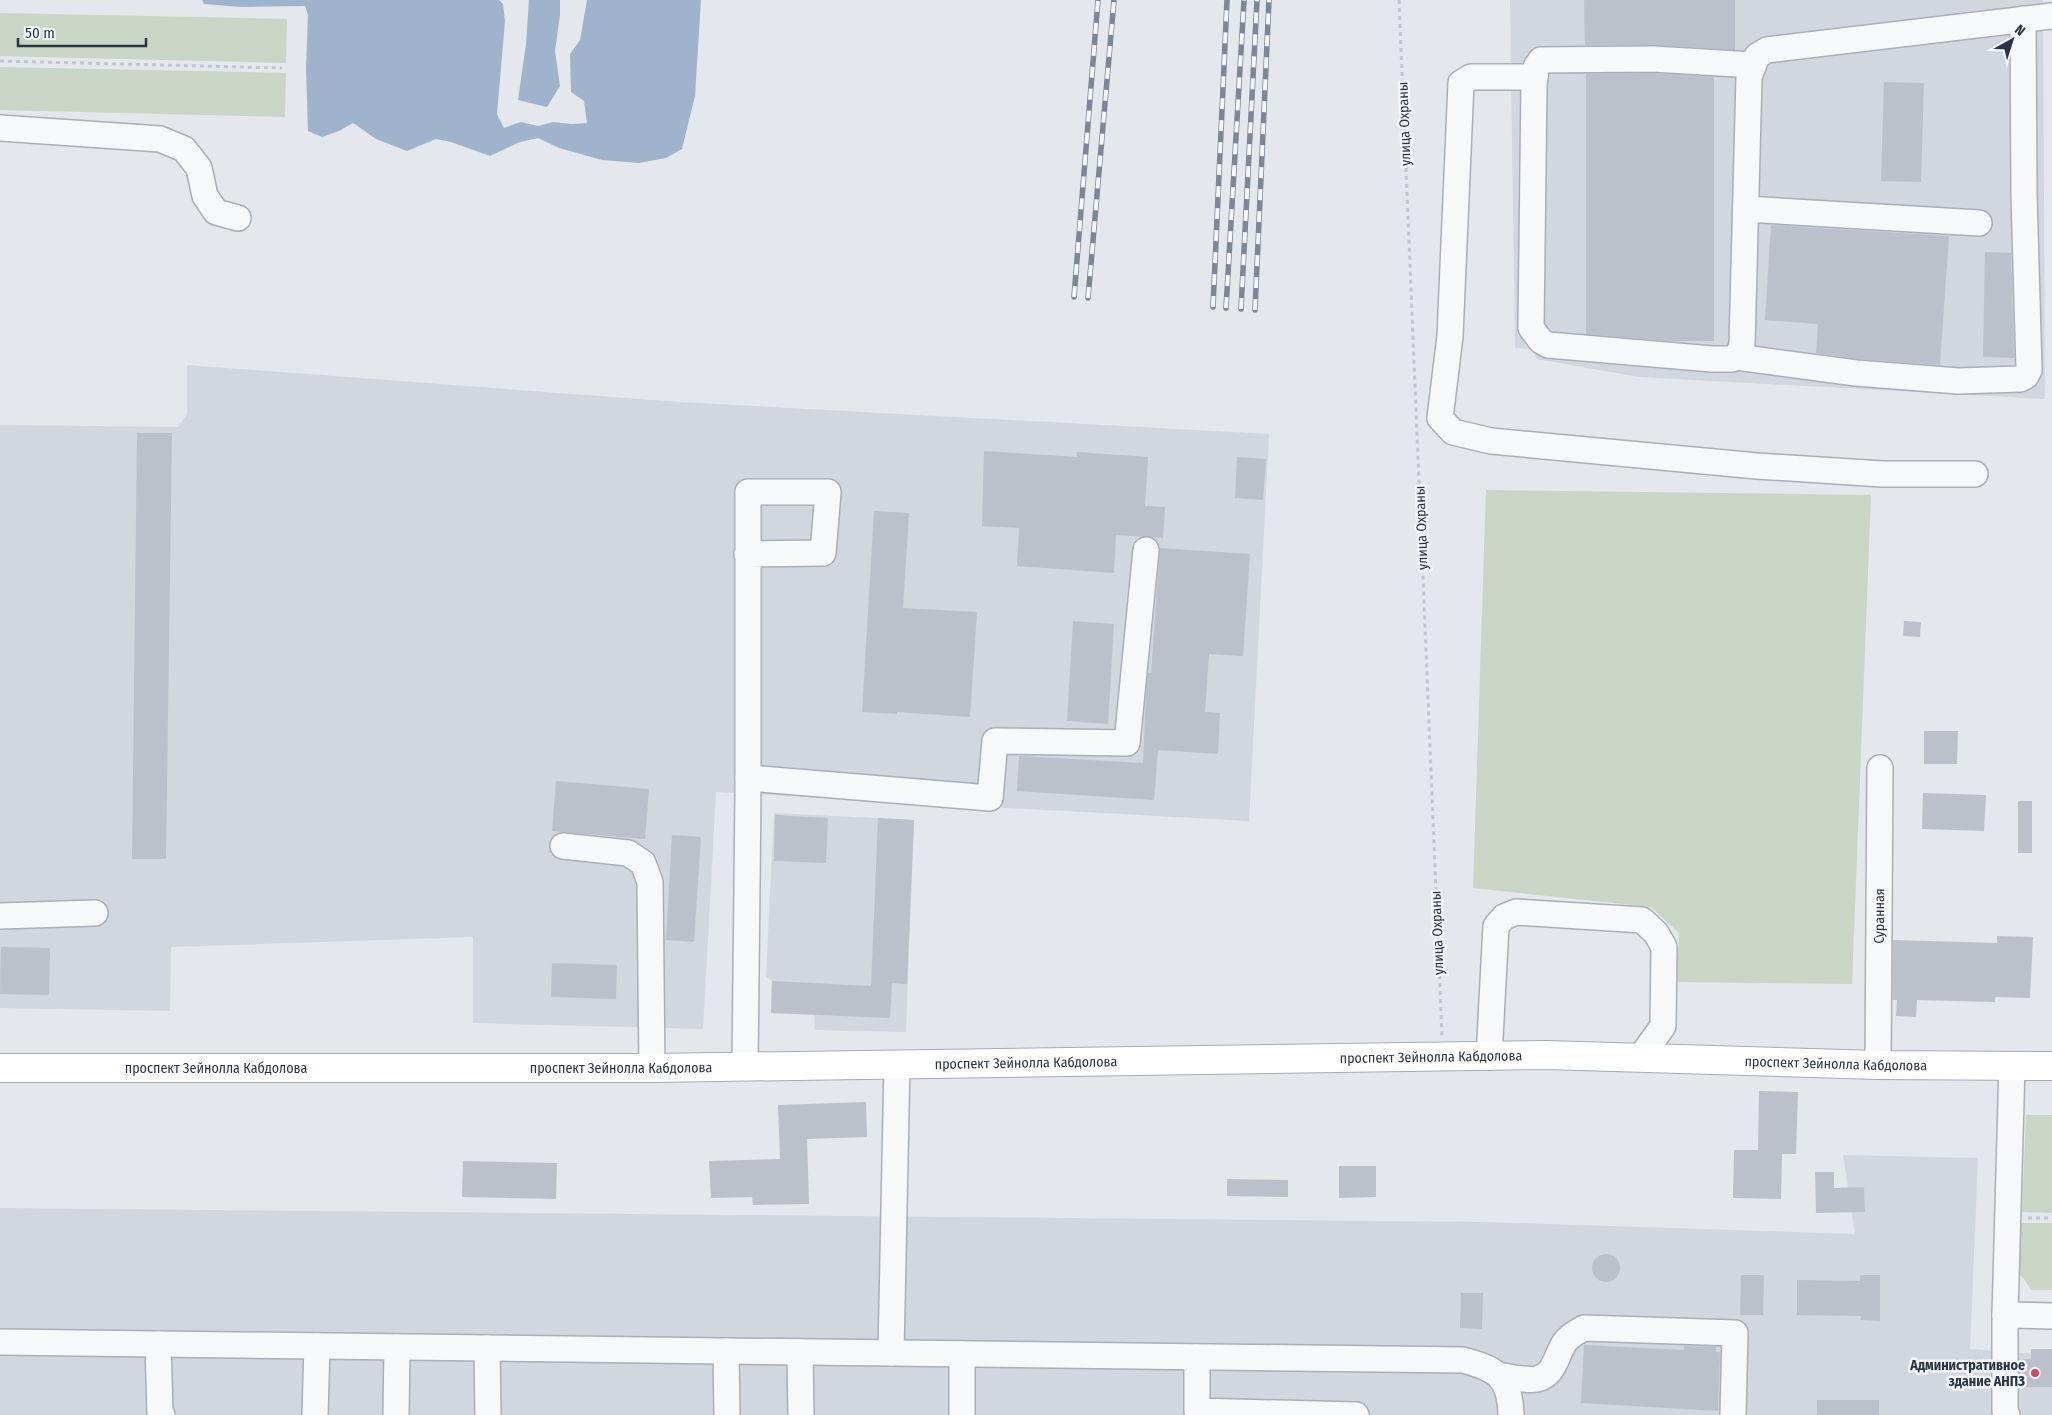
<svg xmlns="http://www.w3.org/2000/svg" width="2052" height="1415" font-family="'Fira Sans Condensed',sans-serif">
<rect width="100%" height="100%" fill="#e4e7ec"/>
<path fill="#d2d6de" d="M1510,0H2043L2045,399L1639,377L1536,359L1534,349L1515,348Z
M187,365L679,402L1269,434L1249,821L716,792L703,1029L473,1023V937L171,947L170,1011L0,1008V425L178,427L187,414Z
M774,813L914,820L906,1032L815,1030L814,1014L771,1013L772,981L766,976Z
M1843,1155L1978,1158L1970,1349L2052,1355V1415H0V1208L1485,1222L1855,1234Z"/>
<path fill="#c9d6c5" d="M0,13L287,19L286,63L0,56Z
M0,67L286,73L285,117L0,110Z
M1486,490L1871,495L1852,984L1677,982L1679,933L1651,907L1473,888Z
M2026,1115H2052V1213L2022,1212Z
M2020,1223H2052V1290H2032L2019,1273Z"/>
<path fill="#9fb4cc" d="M202,0H499L503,4L505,21L497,114L504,128L521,122L538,126L553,122L571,124L587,123L584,101L571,92L570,54L580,40L587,0H701L695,96L682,149L666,158L639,163L602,160L559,148L538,138L520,142L490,156L451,142L436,139L407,151L376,139L353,123L339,131L322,137L308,131L306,68L308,15L305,6L241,7L204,4Z
M529,0H560V15L555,51L560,86L547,107L518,100L526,44Z"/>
<path fill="#bbc0ca" d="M1584,0H1735V50L1654,45H1585Z
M1653,73L1714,77V341H1666L1586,334V74Z
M1884,82L1924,83L1921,182L1881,181Z
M1771,225L1949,236L1940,365L1858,359L1816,353L1818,324L1765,320Z
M1985,252L2011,253L2014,358L1983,357Z
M137,433H172L166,859H132Z
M984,451L1077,457V452L1148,457L1145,506L1165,507L1163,538L1116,535L1114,573L1017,566L1019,528L982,526Z
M1237,457L1266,459L1263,500L1235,498Z
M874,511L909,513L903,608L977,612L970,717L897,712V714L862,712Z
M1160,548L1250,554L1243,656L1209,654L1205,712L1220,713L1218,754L1158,750L1154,800L1017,791L1019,756L1143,763L1146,696L1148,673H1151Z
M1073,621L1114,624L1108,724L1067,721Z
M1904,621L1921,622L1920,637L1903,636Z
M1924,731H1958L1957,764H1924Z
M556,781L649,789L645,839L552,831Z
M1923,793L1986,795L1984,831L1922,829Z
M2018,801H2032V853H2018Z
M775,815L828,818L826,863L774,861Z
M878,818L914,820L907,984L892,983L890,1018L771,1013L772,981L871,986Z
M672,835L701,837L694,942L666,940Z
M1997,936L2033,937L2030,998L1995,997V1002L1917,1000L1916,1017L1896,1016L1897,1000H1893V940L1997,943Z
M1,947L50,948L49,995L0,994Z
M552,963L617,965L616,999L551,997Z
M1759,1091L1798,1092L1796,1154H1782L1781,1199L1733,1198L1734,1150H1758Z
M866,1102L867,1137L807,1139L809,1204L753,1205L752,1197L711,1198L709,1161L780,1159L778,1105Z
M463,1161L557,1163L556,1199L462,1197Z
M1339,1166H1376V1197L1339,1198Z
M1815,1172H1834V1188L1864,1187L1865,1212L1816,1213Z
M1227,1179L1288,1180V1197L1227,1196Z
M1592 1268a14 14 0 1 1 28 0a14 14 0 1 1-28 0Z
M1741,1275H1764L1763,1315H1740Z
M1860,1275H1880V1321L1861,1320V1316L1797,1315V1280L1860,1281Z
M1461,1293H1483L1482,1329L1460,1328Z
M1584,1345L1684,1350V1346L1716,1347V1352H1720L1718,1411L1581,1403Z
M2031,1349H2052V1387H2019V1359H2031Z
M1817,1400H1879V1415H1817Z"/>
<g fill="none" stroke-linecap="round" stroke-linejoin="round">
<defs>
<g id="minor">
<path d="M1753,65L1653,59L1541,60L1536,67L1534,85L1531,328L1541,341L1548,345L1712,359H1732L1737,357L1742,345L1749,77L1757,56L1767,50L2052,16"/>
<path d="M1535,77H1471L1461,83L1450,336L1440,418L1453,432L1491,441L1757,466L1882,474H1975"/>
<path d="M0,128L160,139L184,149L199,168L205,196L216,212L238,218"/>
<path d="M1746,209L1979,223"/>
<path d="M1737,357L1856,373L1933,379L1958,381L2020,379L2026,376L2029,370L2024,195L2023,19"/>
<path d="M748,778L990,798L995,741L1127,743L1146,550"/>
<path d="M563,846L628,853L643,863L650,882L652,1068"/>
<path d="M0,916L95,913"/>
<path d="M1489,1057L1496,926L1504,917L1516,912L1642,920L1656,933L1664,947L1663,1026L1640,1058"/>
<path d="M745,1065L748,793V492H828L823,553L747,554"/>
<path id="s1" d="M1878,1065L1880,768"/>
<path d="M2012,1065L2005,1315L2052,1316"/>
<path d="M2005,1315V1411L2007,1415"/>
<path d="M0,1342L1463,1360C1497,1369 1510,1377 1511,1415"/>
<path d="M158,1344L160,1413L162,1415"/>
<path d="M487,1348L488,1415"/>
<path d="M726,1351L727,1415"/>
<path d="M800,1352L801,1415"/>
<path d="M891,1353L897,1064"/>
<path d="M1197,1357V1411L1356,1415"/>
<path d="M1501,1376C1512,1377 1526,1381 1537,1379C1555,1375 1556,1355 1565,1342C1570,1335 1577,1332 1584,1328L1735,1333L1733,1415"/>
<path d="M315,1415L317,1346"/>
<path d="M396,1415L397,1347"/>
<path d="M962,1415V1354"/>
</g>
<g id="major">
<path id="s2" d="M0,1068H652L1546,1055L1878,1065L2052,1066"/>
</g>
</defs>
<use href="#minor" stroke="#a9aeb7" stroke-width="28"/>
<use href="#major" stroke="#a3abb8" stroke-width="30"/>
<path stroke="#c2c5cb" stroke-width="3" stroke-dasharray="4 4" stroke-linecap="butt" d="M1399,0L1442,1036
M0,61L282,68
M2028,1218H2052"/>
<use href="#minor" stroke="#f7f8fa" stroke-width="25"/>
<use href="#major" stroke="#fff" stroke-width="28"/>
<defs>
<path id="rail" d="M1074,297L1098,0
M1088,298L1114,0
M1213,307L1227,0
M1226,308L1244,0
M1241,309L1257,0
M1255,310L1269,0"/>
</defs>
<use href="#rail" stroke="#7d8696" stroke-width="5.5"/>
<use href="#rail" stroke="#f4f6f9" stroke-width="4" stroke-dasharray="11" stroke-linecap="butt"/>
</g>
<circle fill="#d1495b" stroke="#f4f6f9" stroke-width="2" cx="2035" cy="1373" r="5"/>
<g text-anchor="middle" stroke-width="5" stroke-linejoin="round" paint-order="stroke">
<g font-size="14" fill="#2b3445" stroke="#f4f6f9">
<text transform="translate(1404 124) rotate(-92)" y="5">улица Охраны</text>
<text transform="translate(1421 528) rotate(-92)" y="5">улица Охраны</text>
<text dy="5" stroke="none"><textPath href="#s1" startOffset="149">Суранная</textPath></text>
<text transform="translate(1437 933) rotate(-92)" y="5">улица Охраны</text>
<text dy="5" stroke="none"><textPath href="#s2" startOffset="1431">проспект Зейнолла Кабдолова</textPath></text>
<text dy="5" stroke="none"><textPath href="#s2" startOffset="1026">проспект Зейнолла Кабдолова</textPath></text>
<text dy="5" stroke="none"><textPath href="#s2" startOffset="1836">проспект Зейнолла Кабдолова</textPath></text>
<text dy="5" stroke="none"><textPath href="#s2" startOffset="621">проспект Зейнолла Кабдолова</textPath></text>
<text dy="5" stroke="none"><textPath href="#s2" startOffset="216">проспект Зейнолла Кабдолова</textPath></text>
</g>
<g font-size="14" font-weight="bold" fill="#2b3445" stroke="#f4f6f9" text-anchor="end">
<text x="2025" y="1370">Административное<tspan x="2025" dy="16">здание АНПЗ</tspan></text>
</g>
</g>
<g transform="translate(2012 40) rotate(39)" stroke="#f4f6f9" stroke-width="4" paint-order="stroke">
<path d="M0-4L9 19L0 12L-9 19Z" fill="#2b3445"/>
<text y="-8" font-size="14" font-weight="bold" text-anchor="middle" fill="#2b3445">N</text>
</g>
<path d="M18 38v8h128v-8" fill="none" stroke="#2b3445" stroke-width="2.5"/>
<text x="25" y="38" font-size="15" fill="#2b3445" stroke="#f4f6f9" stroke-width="4" paint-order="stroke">50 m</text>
</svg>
